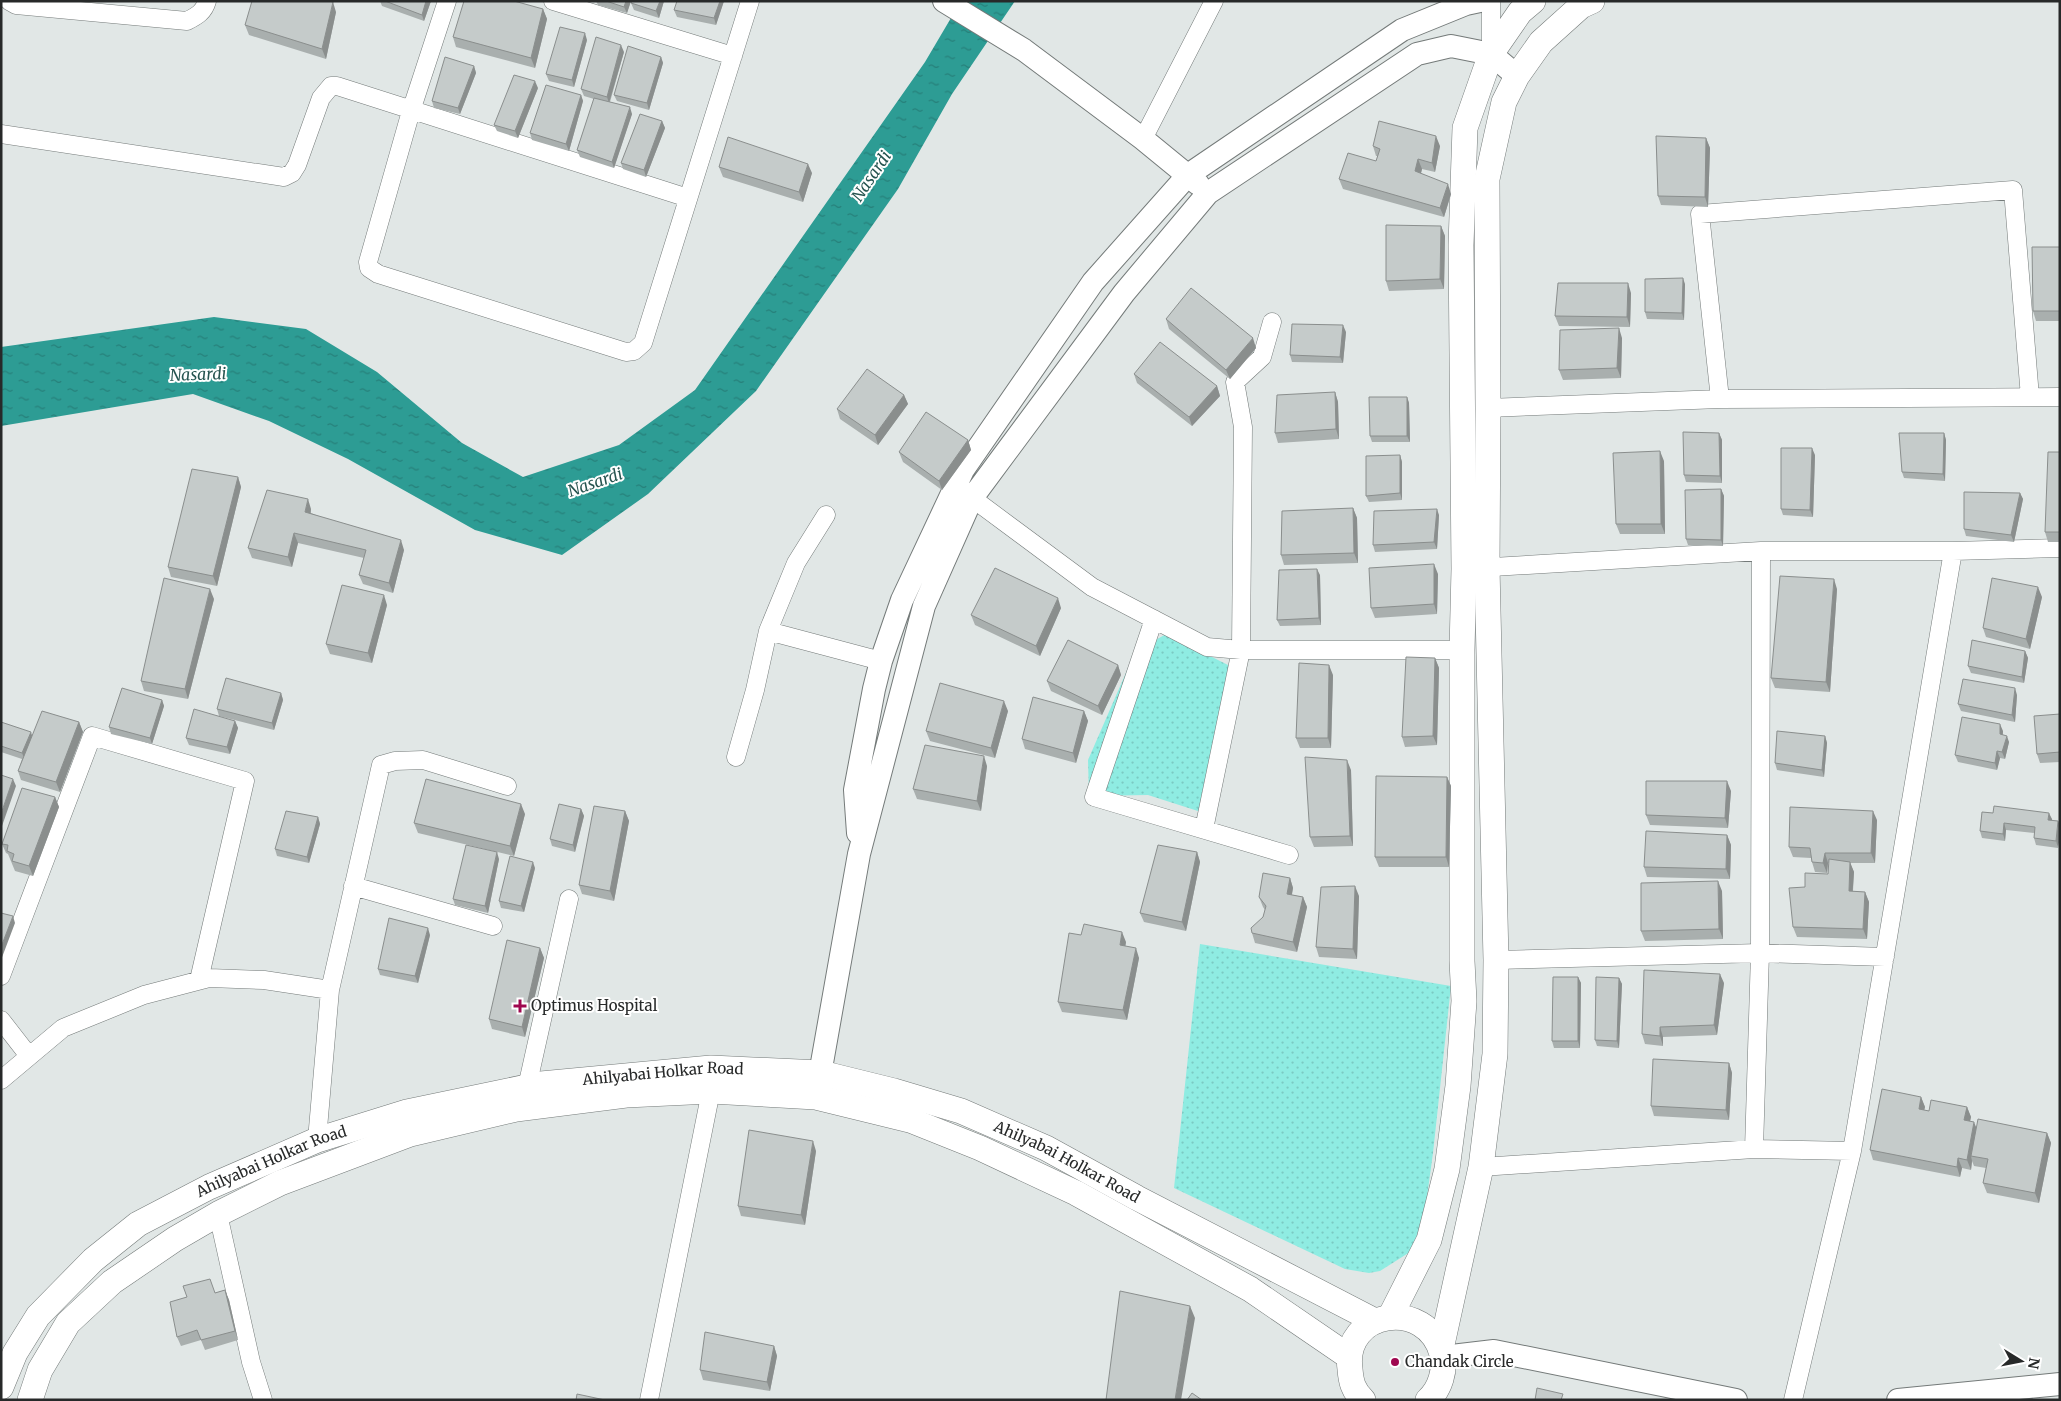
<svg xmlns="http://www.w3.org/2000/svg" width="2061" height="1401" font-family="Merriweather,serif">
<defs>
<pattern id="green-dots" width="8" height="8" patternUnits="userSpaceOnUse" patternTransform="scale(1.25)"><rect width="8" height="8" fill="#8fece2"/><path d="M2 2h.1M6 6h.1" fill="none" stroke="#7bcac2" stroke-width="1.8" stroke-linecap="round"/></pattern>
<pattern id="water-ripples" width="26" height="14" patternUnits="userSpaceOnUse" patternTransform="scale(1.25)"><rect width="26" height="14" fill="#2d9c94"/><path d="M2 4q2-2 4 0t4 0M15 11q2-2 4 0t4 0" fill="none" stroke="#267f79"/></pattern>
</defs>
<rect width="100%" height="100%" fill="#e1e7e6"/>
<path fill="url(#green-dots)" d="M1166,634L1234,668L1201,812L1148,795L1089,796L1088,760L1135,652Z
M1200,944L1451,986L1433,1153L1426,1204L1419,1233L1410,1252L1380,1271L1369,1273L1345,1269L1174,1188Z"/>
<path fill="url(#water-ripples)" d="M961,1H1015L952,94L898,189L756,391L648,494L562,555L475,530L348,459L269,421L193,394L1,426V347L214,317L306,329L377,372L462,443L523,477L619,445L695,390L925,62Z"/>
<g fill="none" stroke-linecap="round" stroke-linejoin="round">
<defs>
<path id="minor" d="M9,1L16,5L187,21C197,16 204,12 207,1
M447,1L411,111L368,262L369,268L378,274L626,352L634,351L643,343L750,1
M553,1L733,56
M1491,54V1
M1,134L284,177L292,173L297,165L321,98L331,86H337L688,198
M1143,139L1214,1
M1720,399L1700,214L2013,190L2030,397
M1488,408L1720,399L2060,397
M963,489L972,498L1092,587L1207,647L1241,650H1462
M1476,568L1761,551H1953L2060,548
M1154,619L1094,797L1289,855
M768,631L796,563L826,515
M736,757L755,690L768,631L881,661
M1204,829L1241,650L1243,427L1235,382L1262,357L1272,322
M353,886L493,926
M1496,960L1760,953L1885,957
M1,976L92,736L245,781L199,980
M1,1020L29,1056
M1,1080L63,1028L144,995L209,978L264,980L330,990
M527,1087L569,899
M317,1140L330,990L381,765L395,761L423,760L507,786
M1754,1149L1760,953L1761,551
M1481,1167L1754,1149L1852,1151
M218,1214L251,1362L263,1400
M649,1400L711,1091V1081
M1793,1400L1852,1151L1953,551"/>
<path id="tertiary" d="M944,1L1024,50L1143,139L1198,184
M858,833L855,790L874,689L881,661L902,600L963,470L1093,282L1188,175L1402,30L1466,4L1480,1
M817,1091L859,854L924,606L972,498L1124,293L1208,193L1417,54L1451,46L1491,54L1517,76
M1443,1357L1494,1351L1736,1400
M1898,1400L2060,1384"/>
<g id="secondary">
<path d="M1390,1317L1429,1240L1447,1169L1458,1086L1464,1001L1462,961V650L1464,569L1461,245L1465,128L1491,54L1520,12L1533,1"/>
<path d="M1441,1349L1481,1167L1495,1054L1496,960L1487,567L1488,408L1487,179L1504,102L1517,76L1541,42L1581,6L1592,1"/>
<path id="s1" d="M1,1387L15,1353L38,1316L93,1260L138,1224L209,1187L317,1140L407,1112L541,1084L711,1068L821,1073L894,1091L961,1111L1046,1148L1137,1198L1375,1321"/>
<path d="M30,1400L40,1370L68,1323L112,1282L175,1239L218,1214L280,1183L410,1134L516,1109L626,1095L711,1091L816,1097L910,1120L980,1148L1076,1193L1250,1289L1348,1356"/>
<path d="M1363,1400C1353,1390 1351,1382 1350,1369C1342,1310 1427,1297 1442,1354C1446,1370 1440,1389 1428,1400"/>
</g>
</defs>
<use href="#minor" stroke="#747a79" stroke-width="19"/>
<use href="#tertiary" stroke="#747a79" stroke-width="24"/>
<use href="#secondary" stroke="#747a79" stroke-width="26"/>
<use href="#minor" stroke="#fff" stroke-width="18"/>
<use href="#tertiary" stroke="#fff" stroke-width="22"/>
<use href="#secondary" stroke="#fff" stroke-width="25"/>
</g>
<path fill="#a9afae" d="M380,1H431L424,21L382,6Z
M596,1H631L627,13L598,5Z
M664,1L659,18L634,10L631,3Z
M724,1L716,25L677,17L674,10Z
M543,9L547,19L535,68L456,47L453,37Z
M336,12L326,59L249,35L245,25Z
M587,40L574,87L549,81L546,74Z
M624,52L610,102L632,114L614,168L580,157L577,150L594,99L584,96L581,89Z
M661,57L663,63L649,110L617,101L614,95Z
M474,66L476,73L460,114L434,108L432,101Z
M538,88L518,138L497,131L494,125Z
M581,95L583,101L569,151L532,140L530,133Z
M662,121L665,128L646,177L623,169L621,163Z
M1706,138L1710,148L1708,207L1661,205L1658,196Z
M1373,146H1440L1435,172L1422,169L1421,173L1451,194L1444,217L1343,189L1339,179L1376,161L1378,156H1376Z
M719,167L812,173L803,202L723,177Z
M1441,226L1445,236L1444,289L1389,291L1386,281Z
M2060,247V321H2036L2033,311Z
M1685,284L1684,320L1647,319L1645,312Z
M1631,293L1630,327L1559,326L1555,316Z
M1166,319L1256,348L1230,379L1169,329Z
M1346,332L1343,363L1292,362L1290,355Z
M1622,338L1621,378L1563,380L1559,370Z
M1134,374L1217,386L1220,396L1192,426L1137,383Z
M1335,392L1338,402L1339,439L1278,443L1275,433Z
M904,395L908,404L878,445L840,419L837,409Z
M1407,397L1409,403L1410,442H1372L1370,436Z
M1719,433L1722,440V483L1686,482L1684,475Z
M1944,433L1946,440L1945,481L1904,478L1902,472Z
M968,440L971,450L942,490L903,462L899,452Z
M2060,452V542H2048L2045,532Z
M1400,455L1402,462V500L1369,502L1366,496Z
M1815,455L1813,517L1783,515L1781,509Z
M1664,461L1665,534H1620L1616,524Z
M238,477L241,487L217,586L171,577L168,567Z
M1721,489L1724,496L1723,546L1688,545L1686,539Z
M2020,493L2023,499L2014,542L1966,536L1964,529Z
M1353,508L1357,518L1358,563L1284,565L1281,555Z
M311,509V513L404,550L393,593L363,584L359,575L364,558L298,543L292,567L252,558L248,548Z
M1439,515L1437,549L1375,552L1373,545Z
M1438,574L1437,614L1375,618L1371,608Z
M1320,575L1321,625L1280,626L1277,620Z
M1837,589L1830,692L1775,688L1771,678Z
M2042,597L2030,649L1986,637L1983,628Z
M214,599L188,699L144,691L141,681Z
M387,605L372,663L330,654L326,644Z
M1061,608L1040,656L975,625L971,615Z
M2025,651L2028,658L2024,683L1971,673L1968,666Z
M1435,658L1439,668L1437,745L1405,747L1402,737Z
M1118,665L1121,675L1102,715L1051,691L1047,681Z
M1333,675L1331,748H1300L1296,738Z
M281,693L283,700L274,730L219,716L217,709Z
M2017,695L2015,722L1961,711L1958,704Z
M162,700L164,706L152,744L111,734L109,727Z
M1008,711L995,758L930,741L926,731Z
M1084,711L1088,721L1076,763L1025,749L1022,739Z
M2060,714V762L2040,763L2037,754Z
M235,721L238,728L230,754L189,745L186,738Z
M1,722L32,735L79,722L83,732L60,792L21,780L18,771L22,759L1,752Z
M2003,731V735L2009,742L2005,759L2000,758L1997,770L1958,762L1955,755Z
M1825,736L1827,743L1824,777L1777,770L1775,763Z
M987,766L981,811L917,799L913,789Z
M1351,770L1353,846L1314,847L1310,837Z
M1447,777L1451,786L1449,867H1379L1375,857Z
M1731,791L1728,828L1650,825L1646,815Z
M55,797L59,807L33,876L15,871L8,854L6,853L2,844Z
M581,809L584,816L575,852L552,846L550,839Z
M625,811L629,821L614,901L582,894L579,885Z
M1982,812L2052,819L2058,848L2036,845L2034,838L2035,833L2006,830L2005,841L1982,838L1980,831Z
M525,814L514,856L418,833L414,823Z
M318,817L320,824L309,863L277,856L275,849Z
M1877,820L1875,863H1850L1854,872L1853,891L1865,892L1869,902L1867,939L1797,937L1793,927L1805,887L1828,874L1829,863H1828L1827,873L1815,872L1812,862L1811,858L1793,857L1789,847Z
M1727,835L1731,845L1730,879L1647,877L1644,867Z
M1197,852L1200,862L1186,931L1144,922L1140,913Z
M499,859L488,913L455,905L453,899Z
M535,868L524,912L501,908L499,901Z
M1290,878L1293,888L1292,895L1303,897L1307,907L1297,952L1255,943L1252,933L1263,917L1265,910L1263,907L1259,897Z
M1722,891L1723,939L1645,941L1641,931Z
M1359,896L1357,959L1319,957L1316,947Z
M430,935L418,983L380,975L378,969Z
M1126,942L1125,946L1139,958L1127,1020L1062,1012L1058,1002Z
M540,948L544,958L525,1037L492,1029L489,1019Z
M1578,977L1581,983L1580,1048H1554L1552,1041Z
M1619,978L1622,984L1619,1048L1597,1046L1595,1040Z
M1724,983L1717,1035L1663,1037V1046L1645,1044L1642,1034Z
M1729,1063L1732,1073L1729,1120L1654,1116L1651,1106Z
M1921,1097L1925,1107L1924,1110L1929,1111L1967,1107L1971,1117L1970,1121L1976,1127L2047,1133L2051,1143L2039,1203L1987,1193L1983,1183L1986,1168L1974,1166L1972,1161L1971,1170L1962,1168L1960,1177L1873,1160L1870,1150Z
M816,1151L805,1225L741,1216L738,1206Z
M225,1290L229,1300L238,1340L205,1350L201,1340L181,1346L177,1337L215,1293Z
M774,1346L777,1356L770,1391L703,1380L700,1370Z"/>
<path fill="#8a8e8d" d="M426,1H431L424,21L422,15Z
M626,1H631L627,13L624,7Z
M660,1H664L659,18L656,11Z
M720,1H724L716,25L714,18Z
M333,2L336,12L326,59L322,49Z
M543,9L547,19L535,68L531,58Z
M585,33L587,40L574,87L572,80Z
M621,45L624,52L609,103L607,97Z
M661,57L663,63L649,110L647,103Z
M474,66L476,73L460,114L458,108Z
M535,81L538,88L518,138L515,131Z
M581,95L583,101L569,151L566,144Z
M630,107L632,114L614,168L612,162Z
M662,121L665,128L646,177L644,170Z
M1436,136L1440,146L1435,172L1432,163Z
M1706,138L1710,148L1708,207L1705,197Z
M1418,159L1422,169L1419,181L1415,171Z
M808,164L812,173L803,202L799,192Z
M1448,184L1451,194L1444,217L1440,208Z
M1441,226L1445,236L1444,289L1440,279Z
M1683,278L1685,284L1684,320L1682,313Z
M1628,283L1631,293L1630,327L1627,317Z
M1343,325L1346,332L1343,363L1340,357Z
M1619,328L1622,338L1621,378L1617,368Z
M1253,338L1256,348L1230,379L1226,370Z
M1217,386L1220,396L1192,426L1189,417Z
M1335,392L1338,402L1339,439L1336,429Z
M904,395L908,404L878,445L875,435Z
M1407,397L1409,403L1410,442L1407,436Z
M1719,433L1722,440V483L1720,476Z
M1944,433L1946,440L1945,481L1943,474Z
M968,440L971,450L942,490L939,481Z
M1812,448L1815,455L1813,517L1810,510Z
M1660,451L1664,461L1665,534L1661,524Z
M1400,455L1402,462V500L1400,493Z
M238,477L241,487L217,586L213,576Z
M1721,489L1724,496L1723,546L1721,540Z
M2020,493L2023,499L2014,542L2011,535Z
M308,499L311,509L309,522L305,512Z
M1353,508L1357,518L1358,563L1354,553Z
M1437,509L1439,515L1437,549L1434,542Z
M294,533L298,543L292,567L288,557Z
M401,540L404,550L393,593L389,583Z
M1434,564L1438,574L1437,614L1434,604Z
M1317,569L1320,575L1321,625L1319,618Z
M1834,579L1837,589L1830,692L1826,682Z
M2038,587L2042,597L2030,649L2026,639Z
M210,589L214,599L188,699L185,689Z
M384,595L387,605L372,663L368,653Z
M1058,598L1061,608L1040,656L1036,646Z
M2025,651L2028,658L2024,683L2022,677Z
M1435,658L1439,668L1437,745L1433,736Z
M1118,665L1121,675L1102,715L1098,706Z
M1329,665L1333,675L1331,748L1328,738Z
M2015,688L2017,695L2015,722L2012,715Z
M281,693L283,700L274,730L272,723Z
M162,700L164,706L152,744L150,738Z
M1004,701L1008,711L995,758L991,748Z
M1084,711L1088,721L1076,763L1073,753Z
M235,721L238,728L230,754L227,747Z
M79,722L83,732L60,792L56,782Z
M2000,724L2003,731L2002,741L2000,734Z
M31,732L33,739L25,760L22,753Z
M1825,736L1827,743L1824,777L1822,770Z
M2007,736L2009,742L2005,759L2002,752Z
M1997,751L2000,758L1997,770L1995,763Z
M984,756L987,766L981,811L977,801Z
M1347,760L1351,770L1353,846L1350,836Z
M1447,777L1451,786L1449,867L1446,857Z
M13,779L16,786L2,826L1,814Z
M1727,781L1731,791L1728,828L1725,818Z
M55,797L59,807L33,876L29,866Z
M521,804L525,814L514,856L510,846Z
M581,809L584,816L575,852L573,845Z
M625,811L629,821L614,901L610,891Z
M1873,811L1877,820L1875,863L1871,853Z
M2049,813L2052,819L2051,827L2048,820Z
M318,817L320,824L309,863L307,857Z
M2058,821L2060,825V837L2058,848L2056,841Z
M2004,823L2006,830L2005,841L2003,834Z
M1727,835L1731,845L1730,879L1726,869Z
M497,852L499,859L488,913L485,906Z
M1197,852L1200,862L1186,931L1182,922Z
M1825,853L1828,863L1827,873L1823,863Z
M533,862L535,868L524,912L521,906Z
M1850,862L1854,872L1852,900L1849,891Z
M1290,878L1293,888L1290,903L1287,894Z
M1718,881L1722,891L1723,939L1719,929Z
M1355,886L1359,896L1357,959L1353,949Z
M1865,892L1869,902L1867,939L1863,929Z
M1303,897L1307,907L1297,952L1293,942Z
M13,916L15,923L1,960V947Z
M428,928L430,935L418,983L415,976Z
M1122,932L1126,942L1124,955L1120,945Z
M540,948L544,958L525,1037L522,1027Z
M1136,948L1139,958L1127,1020L1123,1010Z
M1720,974L1724,983L1717,1035L1714,1025Z
M1578,977L1581,983L1580,1048L1578,1041Z
M1619,978L1622,984L1619,1048L1617,1041Z
M1660,1027L1663,1037V1046L1660,1036Z
M1729,1063L1732,1073L1729,1120L1726,1110Z
M1921,1097L1925,1107L1922,1119L1919,1109Z
M1967,1107L1971,1117L1968,1130L1964,1120Z
M1974,1122L1978,1132L1971,1156L1972,1161L1971,1170L1967,1160Z
M2047,1133L2051,1143L2039,1203L2035,1193Z
M813,1141L816,1151L805,1225L801,1215Z
M1958,1158L1962,1168L1960,1177L1957,1167Z
M225,1290L229,1300L238,1340L235,1331Z
M1190,1306L1195,1318L1181,1400H1175Z
M774,1346L777,1356L770,1391L767,1382Z"/>
<path fill="#c5cbca" stroke="#8a8e8d" d="M252,1H329L333,2L322,49L245,25Z
M385,1H426L422,15Z
M464,1H514L543,9L531,58L453,37Z
M606,1H626L624,7Z
M632,1H660L656,11L631,3Z
M677,1H720L714,18L674,10Z
M560,27L585,33L572,80L546,74Z
M596,37L621,45L607,97L581,89Z
M628,46L661,57L647,103L614,95Z
M445,57L474,66L458,108L432,101Z
M514,75L535,81L515,131L494,125Z
M546,85L581,95L566,144L530,133Z
M594,98L630,107L612,162L577,150Z
M640,114L662,121L644,170L621,163Z
M1379,121L1436,136L1432,163L1418,159L1415,171L1448,184L1440,208L1339,179L1348,153L1376,161L1380,149L1373,146Z
M1656,136L1706,138L1705,197L1658,196Z
M728,137L808,164L799,192L719,167Z
M1386,225L1441,226L1440,279L1386,281Z
M2032,247H2060V311H2033Z
M1683,278L1682,313L1645,312V279Z
M1558,283H1628L1627,317L1555,316Z
M1191,288L1253,338L1226,370L1166,319Z
M1292,324L1343,325L1340,357L1290,355Z
M1619,328L1617,368L1559,370L1560,330Z
M1160,342L1217,386L1189,417L1134,374Z
M867,369L904,395L875,435L837,409Z
M1335,392L1336,429L1275,433L1277,395Z
M1369,397H1407V436H1370Z
M926,412L968,440L939,481L899,452Z
M1683,432L1719,433L1720,476L1684,475Z
M1899,433H1944L1943,474L1902,472Z
M1781,448H1812L1810,510L1781,509Z
M1660,451L1661,524H1616L1613,453Z
M2048,452H2060V532H2045Z
M1400,455V493L1366,496V456Z
M192,469L238,477L213,576L168,567Z
M1721,489V540L1686,539L1685,490Z
M267,490L308,499L305,512L401,540L389,583L359,575L366,550L294,533L288,557L248,548Z
M1964,492L2020,493L2011,535L1964,529Z
M1353,508L1354,553L1281,555L1282,511Z
M1437,509L1434,542L1373,545L1374,511Z
M1434,564V604L1371,608L1369,568Z
M995,568L1058,598L1036,646L971,615Z
M1317,569L1319,618L1277,620L1279,570Z
M1780,576L1834,579L1826,682L1771,678Z
M164,578L210,589L185,689L141,681Z
M1992,578L2038,587L2026,639L1983,628Z
M342,585L384,595L368,653L326,644Z
M1068,640L1118,665L1098,706L1047,681Z
M1972,640L2025,651L2022,677L1968,666Z
M1406,657L1435,658L1433,736L1402,737Z
M1299,663L1329,665L1328,738H1296Z
M226,678L281,693L272,723L217,709Z
M1963,679L2015,688L2012,715L1958,704Z
M940,683L1004,701L991,748L926,731Z
M122,688L162,700L150,738L109,727Z
M1033,697L1084,711L1073,753L1022,739Z
M194,709L235,721L227,747L186,738Z
M42,711L79,722L56,782L18,771Z
M2060,714V752L2037,754L2034,716Z
M1962,717L2000,724V734L2007,736L2002,752L1997,751L1995,763L1955,755Z
M1,722L31,732L22,753L1,746Z
M1777,731L1825,736L1822,770L1775,763Z
M925,745L984,756L977,801L913,789Z
M1305,757L1347,760L1350,836L1310,837Z
M1,775L13,779L1,814Z
M1376,776L1447,777L1446,857H1375Z
M426,779L521,804L510,846L414,823Z
M1646,781H1727L1725,818L1646,815Z
M22,788L55,797L29,866L12,861L14,854L7,851L8,845L2,844Z
M559,804L581,809L573,845L550,839Z
M594,806L625,811L610,891L579,885Z
M1994,806L2049,813L2048,820L2058,821L2056,841L2034,838L2035,827L2004,823L2003,834L1980,831L1982,812L1993,813Z
M1790,807L1873,811L1871,853H1825L1823,863L1812,862L1810,848L1789,847Z
M286,811L318,817L307,857L275,849Z
M1646,831L1727,835L1726,869L1644,867Z
M466,845L497,852L485,906L453,899Z
M1158,845L1197,852L1182,922L1140,913Z
M510,856L533,862L521,906L499,901Z
M1829,859L1850,862L1849,891L1865,892L1863,929L1793,927L1789,888L1805,887V873L1828,874Z
M1263,873L1290,878L1287,894L1303,897L1293,942L1252,933L1251,928L1263,917L1266,906L1259,897Z
M1718,881L1719,929L1641,931V883Z
M1355,886L1353,949L1316,947L1321,887Z
M1,913L13,916L1,947Z
M389,918L428,928L415,976L378,969Z
M1084,924L1122,932L1120,945L1136,948L1123,1010L1058,1002L1069,933L1081,935Z
M507,940L540,948L522,1027L489,1019Z
M1644,970L1720,974L1714,1025L1660,1027V1036L1642,1034Z
M1553,977H1578V1041H1552Z
M1596,977L1619,978L1617,1041L1595,1040Z
M1653,1059L1729,1063L1726,1110L1651,1106Z
M1882,1089L1921,1097L1919,1109L1929,1111L1931,1100L1967,1107L1964,1120L1974,1122L1967,1160L1958,1158L1957,1167L1870,1150Z
M1978,1119L2047,1133L2035,1193L1983,1183L1988,1159L1971,1156Z
M749,1130L813,1141L801,1215L738,1206Z
M210,1279L215,1293L225,1290L235,1331L201,1340L197,1330L177,1337L170,1302L187,1297L183,1286Z
M1120,1291L1190,1306L1175,1400H1106Z
M705,1332L774,1346L767,1382L700,1370Z
M1537,1388L1563,1394L1561,1400H1535Z
M1192,1393L1202,1400H1187Z
M577,1394L605,1400H576Z"/>
<g fill="#9f074f" stroke="#fff" stroke-width="2">
<path d="M517.5 998.5h5v5h5v5h-5v5h-5v-5h-5v-5h5z"/>
<circle cx="1395" cy="1362" r="5"/>
</g>
<g text-anchor="middle" stroke-width="4" stroke-linejoin="round" paint-order="stroke">
<g font-size="15" fill="#272929" stroke="#fff" text-anchor="start">
<text x="531" y="1011">Optimus Hospital</text>
<text x="1405" y="1367">Chandak Circle</text>
</g>
<g font-size="15" fill="#272929" stroke="#fff">
<text dy="5" stroke="none"><textPath href="#s1" startOffset="768">Ahilyabai Holkar Road</textPath></text>
<text dy="5" stroke="none"><textPath href="#s1" startOffset="1189">Ahilyabai Holkar Road</textPath></text>
<text dy="5" stroke="none"><textPath href="#s1" startOffset="364">Ahilyabai Holkar Road</textPath></text>
</g>
<g font-size="16" font-style="italic" fill="#275551" stroke="#fff">
<text transform="translate(871 176) rotate(-56)" y="6">Nasardi</text>
<text transform="translate(198 374) rotate(-2)" y="6">Nasardi</text>
<text transform="translate(595 482) rotate(-19)" y="6">Nasardi</text>
</g>
</g>
<rect width="2061" height="1401" fill="none" stroke="#272929" stroke-width="5"/>
<g transform="translate(2021 1361) rotate(100)" stroke="#ffffff" stroke-width="4" paint-order="stroke">
<path d="M0-4L9 19L0 12L-9 19Z" fill="#272929"/>
<text y="-8" font-size="14" font-weight="bold" text-anchor="middle" fill="#272929">N</text>
</g>
</svg>
